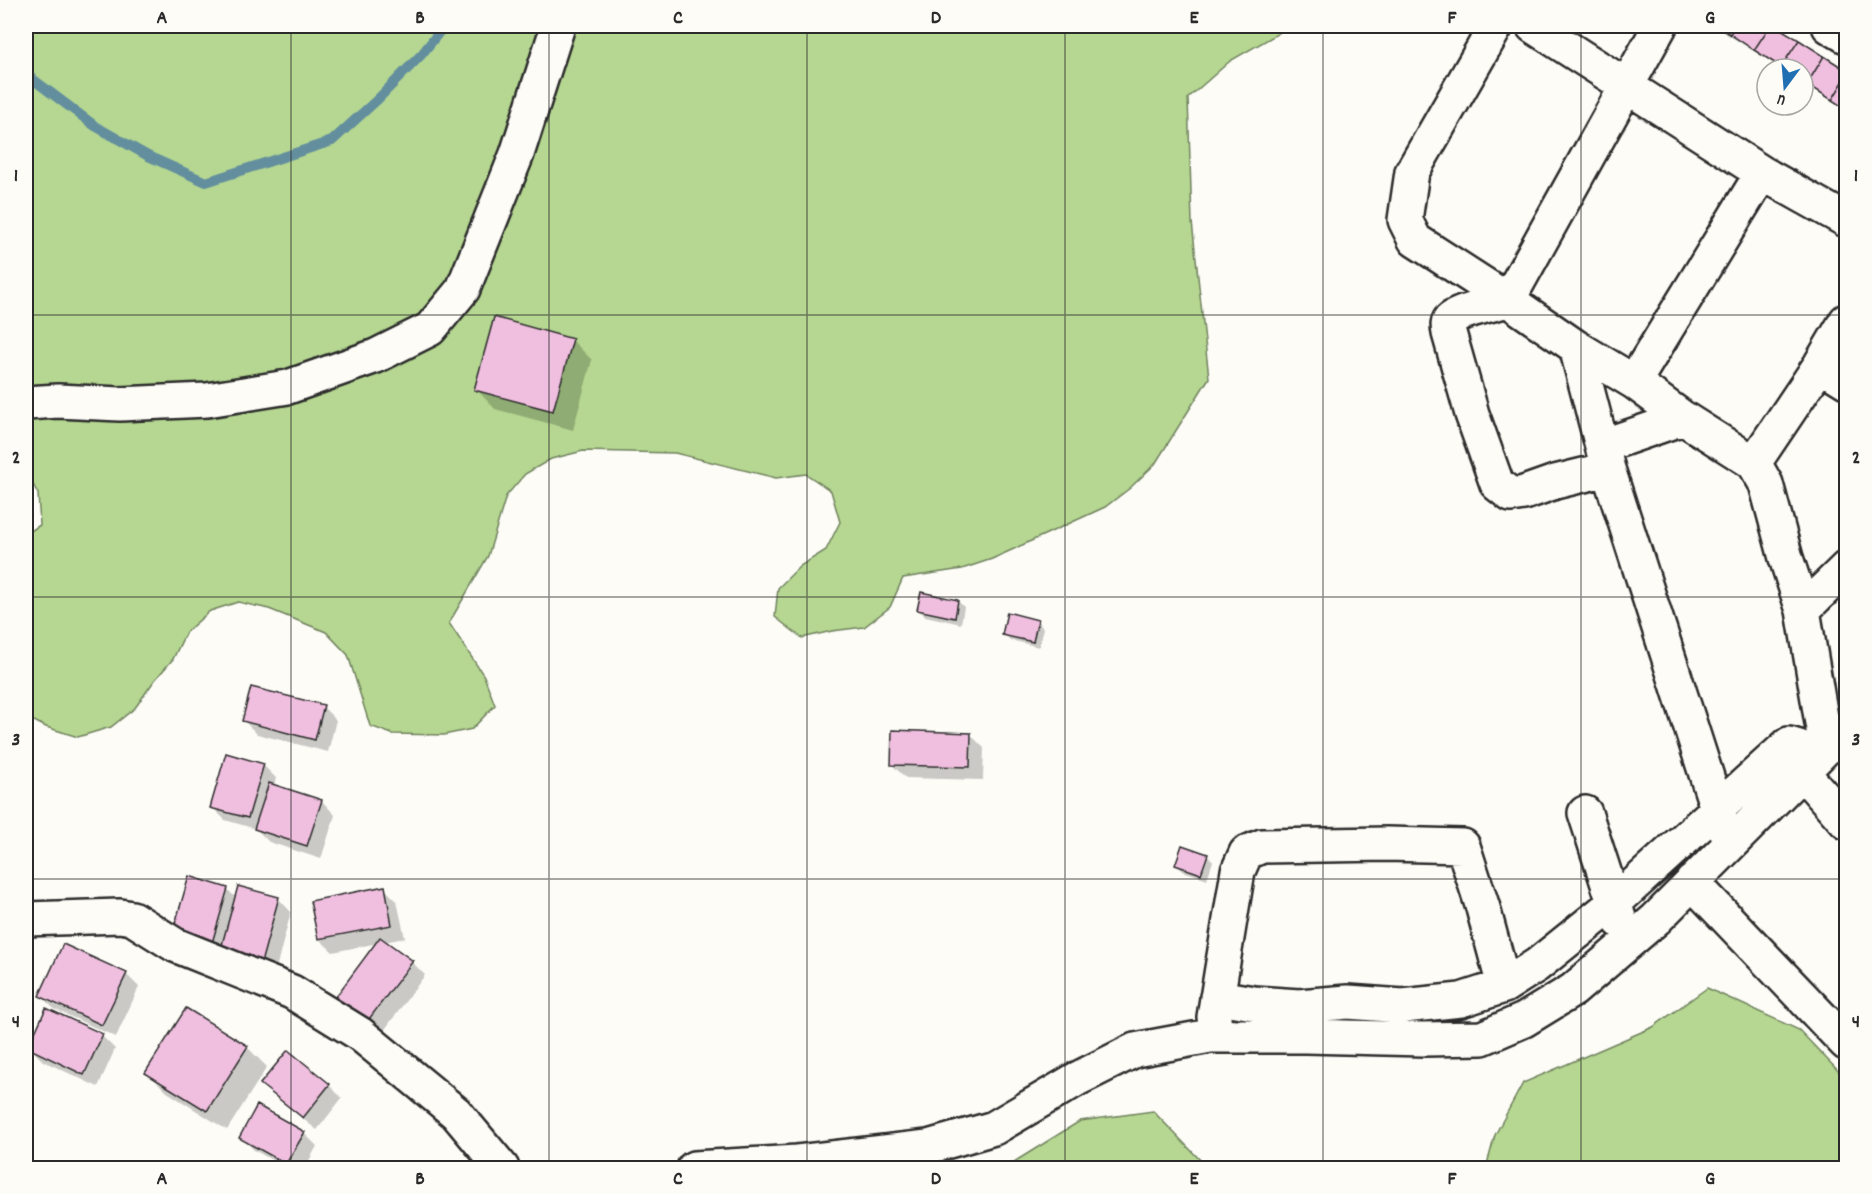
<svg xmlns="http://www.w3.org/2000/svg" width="1872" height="1194" font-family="Dekko,sans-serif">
<rect width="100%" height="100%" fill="#fdfcf7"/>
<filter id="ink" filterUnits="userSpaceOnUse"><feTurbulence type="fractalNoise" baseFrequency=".0167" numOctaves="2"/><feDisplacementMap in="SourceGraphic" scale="12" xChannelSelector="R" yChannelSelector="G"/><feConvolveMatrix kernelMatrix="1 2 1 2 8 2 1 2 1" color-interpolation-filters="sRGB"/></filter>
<g filter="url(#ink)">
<path fill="#b5d791" stroke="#70815e" stroke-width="1.5" d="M26,26H1287L1279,33L1230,61L1188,98L1192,222L1209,378L1155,464L1130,488L1105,507L992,559L962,569L903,578L890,607L864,627L832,631L802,638L775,617L778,588L800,566L826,550L840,522L831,491L806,474L776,478L675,453L583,451L551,459L525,474L506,496L488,556L449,623L484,676L495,705L472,729L444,735L392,734L370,726L348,655L326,632L269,609L238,602L210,611L186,632L173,659L154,681L135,708L111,727L78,737L46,727L26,717V534L40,525L38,494L26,471Z
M1707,988L1799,1030L1846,1079V1168H1486L1495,1135L1523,1083L1653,1027Z
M1153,1111L1208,1168H973L1014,1162L1080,1121Z"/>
<path fill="#0003" d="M1714,26H1773L1846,72V110L1803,82V69H1782Z
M572,340L592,360L573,430L495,409L476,389Z
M958,601L964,607L961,624L925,616L919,610Z
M1037,621L1043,628L1039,647L1010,640L1004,634Z
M323,707L336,720L328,752L257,734L244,721Z
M970,734L984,748L983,780L906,778L892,765Z
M263,765L276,778L274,786L322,801L335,815L321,859L269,842L256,829L225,820L212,807Z
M1207,855L1213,861L1207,879L1183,871L1177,865Z
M384,888L397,901L405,938L384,942L412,962L425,975L380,1036L349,1012L378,943L333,952L319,939Z
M227,889L236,898H278L291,912L274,976L175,931Z
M126,974L139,987L116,1037L54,1009L41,996Z
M187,1010L247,1047L267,1067L227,1130L167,1092L147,1072Z
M102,1036L115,1049L98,1087L43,1061L30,1048Z
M262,1084L329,1085L342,1098L317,1130L275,1097Z
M304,1133L317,1146L305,1168H286L254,1150L241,1137Z"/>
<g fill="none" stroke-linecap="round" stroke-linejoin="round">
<path stroke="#638e9e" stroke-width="10" d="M26,74L95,126L148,156L206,182L332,141L378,99L422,54L444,26"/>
</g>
<path fill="#f0bfdf" stroke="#2b2b2b" stroke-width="1.5" d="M1715,26H1735L1730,34Z
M1735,26H1770L1754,50L1730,34Z
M1770,26H1776L1799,40L1781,67L1754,50Z
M1799,40L1824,56L1807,84L1803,81V69H1784L1781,67Z
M1824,56L1846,70V77L1832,100L1807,84Z
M1846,77V109L1832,100Z
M494,317L573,339L553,411L474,390Z
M921,592L958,600L955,618L917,610Z
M1007,612L1038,620L1033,642L1002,635Z
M251,687L324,705L315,740L242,721Z
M892,730L971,733L970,767L891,765Z
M226,753L264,764L248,818L210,808Z
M269,783L322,800L307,846L254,829Z
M1182,845L1208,854L1201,874L1175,865Z
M189,876L228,888L212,943L173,931Z
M238,886L279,897L261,963L220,952Z
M385,886L392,925L318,939L310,901Z
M380,937L413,961L366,1023L334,999Z
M63,944L127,973L102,1025L39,996Z
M46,1008L103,1034L84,1075L28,1048Z
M186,1008L248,1046L207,1111L145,1073Z
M288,1050L330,1084L303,1118L260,1084Z
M257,1105L305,1132L286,1164L239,1138Z"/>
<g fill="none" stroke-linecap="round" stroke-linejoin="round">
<defs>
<path id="street" d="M1496,26L1412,172L1405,220L1415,240L1508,300L1576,347L1634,382L1683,418L1754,463L1766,484L1786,558L1803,610L1826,747
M1533,26L1762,173L1846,220
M1829,26L1846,36
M1576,347L1608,469L1723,827
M1820,365L1846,381
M1634,382L1762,173
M26,403L58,401L120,404L207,400L288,387L376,356L430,329L463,289L517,154L558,26
M1602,446L1683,418
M1754,463L1820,365L1846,321
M1608,469L1555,482L1524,493L1511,495L1497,484L1472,414L1449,333C1448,327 1447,322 1451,319C1460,311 1495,304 1508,300L1660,26
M1803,610L1846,568
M1802,772L1846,822
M1585,813L1620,921
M1692,882L1846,1043
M26,919L120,916L132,918L175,945L292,992L360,1034L456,1113L502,1168
M1217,997L1254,1003L1299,1006L1348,1002L1403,1006L1461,1000L1504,986L1537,965L1614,903L1789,744L1799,747L1817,756
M1214,1017L1238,871L1246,853L1262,846L1387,844L1463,846L1483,908L1504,986
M694,1168L797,1162L928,1147L994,1128L1077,1079L1135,1050L1210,1036H1306L1424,1039L1482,1038L1524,1020L1573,990L1656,919L1846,728"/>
</defs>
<use href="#street" stroke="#2b2b2b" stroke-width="38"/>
<use href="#street" stroke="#fdfcf7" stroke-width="33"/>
</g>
</g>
<path fill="none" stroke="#2b2b2b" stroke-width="1.5" stroke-opacity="0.55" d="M291,26V1168M549,26V1168M807,26V1168M1065,26V1168M1323,26V1168M1581,26V1168M26,315H1846M26,597H1846M26,879H1846"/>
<rect width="1872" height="1194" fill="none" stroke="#fdfcf7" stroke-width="66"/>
<g transform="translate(1785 87) rotate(196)"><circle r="28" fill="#fdfcf7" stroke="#a9a8a5" stroke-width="1.5"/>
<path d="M0-4.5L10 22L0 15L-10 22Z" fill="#1f6fb2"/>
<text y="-9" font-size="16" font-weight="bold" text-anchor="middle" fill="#2b2b2b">U</text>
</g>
<rect x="33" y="33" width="1806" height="1128" fill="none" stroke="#2b2b2b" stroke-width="2"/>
<g font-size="20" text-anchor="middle" font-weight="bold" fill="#2b2b2b">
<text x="162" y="23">A</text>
<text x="420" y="23">B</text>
<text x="678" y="23">C</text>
<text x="936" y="23">D</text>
<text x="1194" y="23">E</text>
<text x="1452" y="23">F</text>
<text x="1710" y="23">G</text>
<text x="16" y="181">1</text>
<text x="1856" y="181">1</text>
<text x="16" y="463">2</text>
<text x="1856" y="463">2</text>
<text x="16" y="745">3</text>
<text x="1856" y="745">3</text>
<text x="16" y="1027">4</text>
<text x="1856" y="1027">4</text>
<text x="162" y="1184">A</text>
<text x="420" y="1184">B</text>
<text x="678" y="1184">C</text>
<text x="936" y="1184">D</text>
<text x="1194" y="1184">E</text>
<text x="1452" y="1184">F</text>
<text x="1710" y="1184">G</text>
</g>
</svg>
